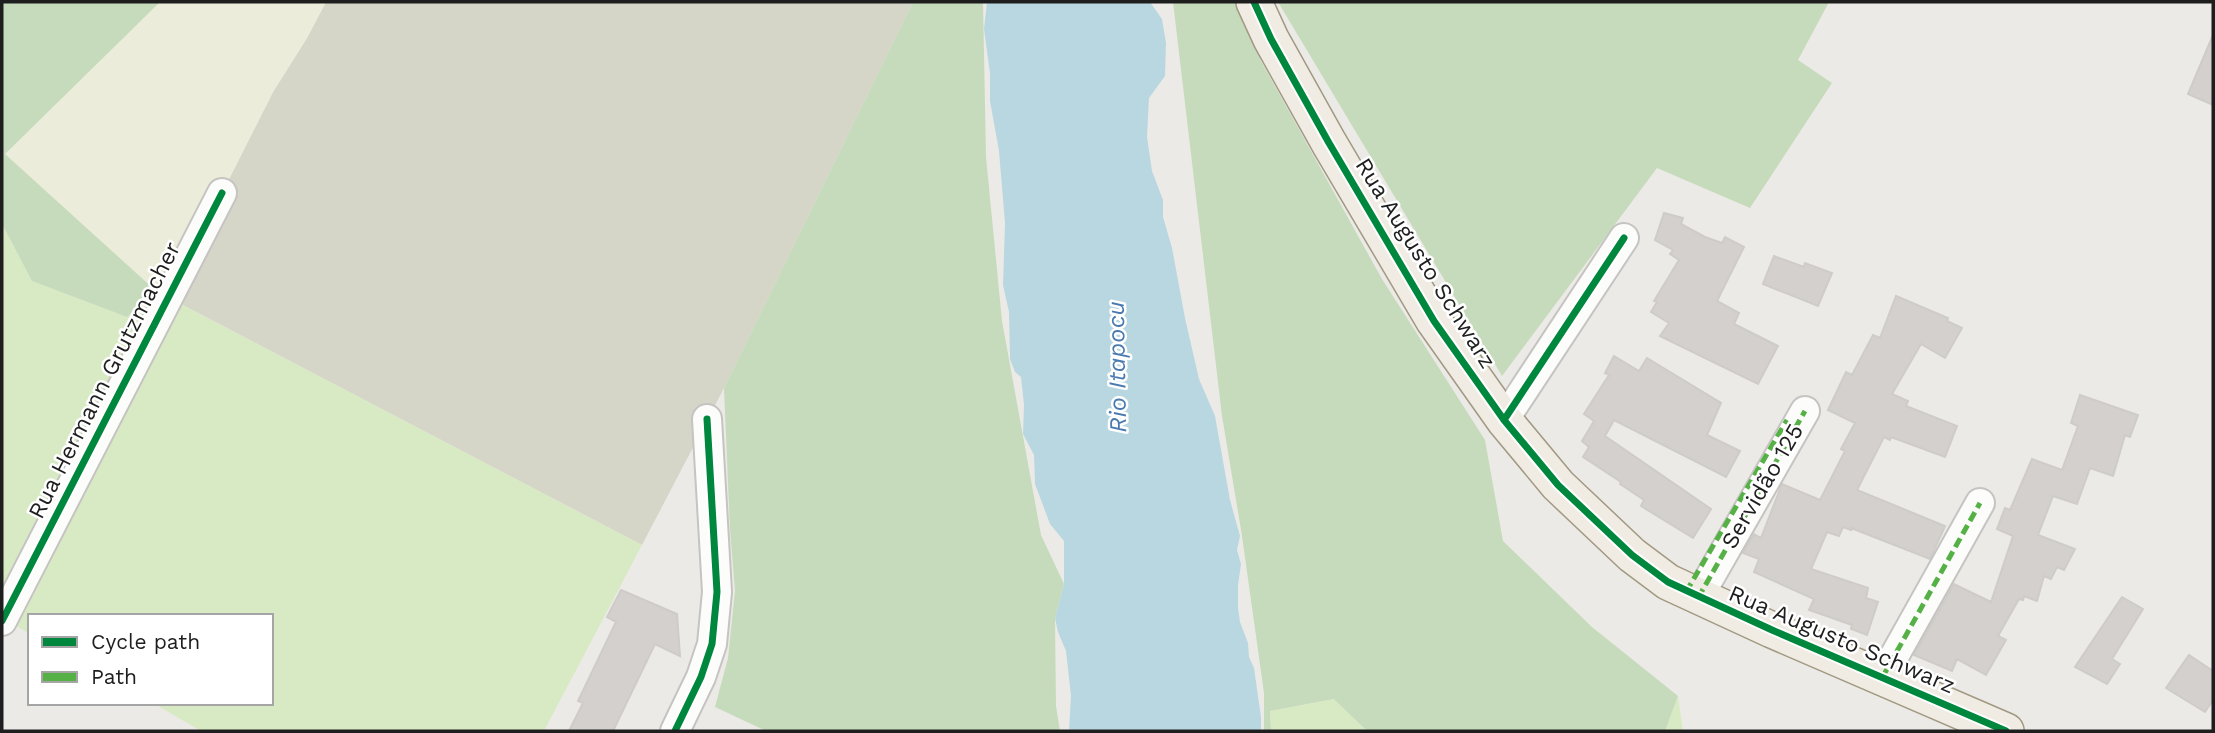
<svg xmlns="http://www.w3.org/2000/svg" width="2215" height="733" font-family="'Work Sans',sans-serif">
<rect width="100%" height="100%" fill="#eceae6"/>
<path fill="#d5d5c8" d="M326,2H913L724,388L642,545L156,291L222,193L273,92L307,38Z"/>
<path fill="#ebecd9" d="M160,2H326L307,38L273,92L222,193L156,291L5,154Z"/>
<path fill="#d8eac4" d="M2,224L32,281L127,317L156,291L642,545L544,731H201L153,703H271V616H30V634L2,618Z
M1678,696L1683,731H1665Z
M1335,699L1367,731H1271L1270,711Z"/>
<path fill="#c6dbbb" d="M2,2H160L5,154L156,291L127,317L32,281L2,224Z
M913,2H983L986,157L1002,321L1041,535L1064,584L1055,618L1056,706L1060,731H766L715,707L728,658L735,591L730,530L724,388Z
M1173,2H1238L1261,61L1382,279L1485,440L1503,541L1592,627L1678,696L1665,731H1367L1334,699L1270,711L1271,731H1264V693L1242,536L1222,416Z
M1278,2H1829L1798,60L1832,83L1750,208L1657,168L1502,376Z"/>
<path fill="#b9d7e0" d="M987,2H1150L1162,19L1166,43L1165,76L1149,98L1147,137L1152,171L1163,200V217L1172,248L1185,318L1199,379L1215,416L1230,500L1240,536L1237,550L1241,564L1238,585V608L1240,622L1248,643L1249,657L1254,668L1261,717V731H1069L1071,696L1066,651L1058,632L1055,618L1064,584V541L1050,524L1035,484L1034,455L1023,434L1024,405L1021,377L1015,372L1010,359L1009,312L1003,285L1005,223L999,151L990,101V73L984,29Z"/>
<path fill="#d3d0cd" stroke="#cfccc8" stroke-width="2" d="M2213,35V105L2188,94Z
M1664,213L1683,218L1681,224L1705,237L1722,243L1725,237L1744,247L1717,301L1739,313L1734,324L1778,346L1758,384L1660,336L1669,323L1651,312L1657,302L1654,301L1679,260L1670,254L1673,250L1655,240Z
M1774,256L1804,267L1805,263L1832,273L1818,306L1763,284Z
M1896,296L1948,318L1947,321L1962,328L1945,358L1921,344L1892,394L1908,401L1906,406L1957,426L1945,457L1891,437L1890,440L1884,437L1857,490L1945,526L1930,559L1851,528V530L1843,527L1839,536L1827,532L1811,569L1868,588L1866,598L1878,602L1867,635L1851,629L1852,625L1809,610L1814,599L1754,572L1759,559L1743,553L1754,534L1761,538L1782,484L1820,500L1845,451L1841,449L1855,423L1828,410L1846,372L1852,375L1873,335L1880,338Z
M1614,356L1639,371L1647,358L1721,403L1707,435L1740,451L1726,477L1614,420L1605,436L1711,509L1693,538L1641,506L1644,500L1620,484L1621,482L1583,457L1589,447L1582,441L1594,421L1584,414L1609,375L1605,373Z
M2080,395L2138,415L2130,437L2125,435L2113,476L2090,468L2077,504L2053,496L2038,535L2075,549L2064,570L2057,567L2051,579L2044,576L2037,601L2024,596L2023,600L2019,599L1998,636L2006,640L1986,675L1957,659L1952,671L1914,655L1954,584L1991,602L2013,536L1997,529L2005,508L2010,510L2032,459L2062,470L2078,426L2071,423Z
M621,590L677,614L680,656L655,644L613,731H569L583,703L578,701L616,622L607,617Z
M2122,597L2143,609L2112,659L2120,664L2107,684L2075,667Z
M2189,655L2213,671V700L2205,712L2166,688Z"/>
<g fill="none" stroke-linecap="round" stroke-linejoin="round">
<defs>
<path id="minor" d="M1504,420L1624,238
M1698,598L1805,411
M2,621L222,193
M1882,678L1980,503
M675,731L701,677L712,644L717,592L707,419"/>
<path id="major" d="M1254,2L1271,39L1329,143L1434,321L1504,420L1558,485L1632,555L1668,582L1772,630L2006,731"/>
</defs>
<use href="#minor" stroke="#c5c4c2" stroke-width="32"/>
<use href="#major" stroke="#a29982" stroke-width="38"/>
<use href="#minor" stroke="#fcfcfb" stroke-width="28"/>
<use href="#major" stroke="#f0ece4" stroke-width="35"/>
<path stroke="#55b145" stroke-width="5" stroke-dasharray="10 5" stroke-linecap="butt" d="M1686,592L1787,420
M1698,598L1805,411
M1882,678L1980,503"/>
<defs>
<path id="cycleway" d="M1254,2L1271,39L1329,143L1434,321L1504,420L1558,485L1632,555L1668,582L1772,630L2006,731
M1504,420L1624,238
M2,621L222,193
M675,731L701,677L712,644L717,592L707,419"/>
</defs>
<use href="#cycleway" stroke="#fff" stroke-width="11"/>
<use href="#cycleway" stroke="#00873e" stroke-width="7"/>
</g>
<g text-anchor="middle" stroke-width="5" stroke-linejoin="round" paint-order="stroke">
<g font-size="23" fill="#1e1e1e" stroke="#fff">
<text transform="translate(1426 263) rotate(58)" y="8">Rua Augusto Schwarz</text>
<text transform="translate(104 380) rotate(-63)" y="8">Rua Hermann Grutzmacher</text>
<text transform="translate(1762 486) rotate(-60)" y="8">Servidão 125</text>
<text transform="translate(1842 639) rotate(23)" y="8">Rua Augusto Schwarz</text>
</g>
<g font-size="24" font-style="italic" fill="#4979af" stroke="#fff">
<text transform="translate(1117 367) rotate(-91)" y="8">Rio Itapocu</text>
</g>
</g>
<rect width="2215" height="733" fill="none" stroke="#1e1e1e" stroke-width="7"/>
<rect x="28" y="614" width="245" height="91" fill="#ffffff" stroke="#a5a5a5" stroke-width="2"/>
<rect x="42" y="637" width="35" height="10" fill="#00873e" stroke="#a5a5a5" stroke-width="2"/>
<text x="91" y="649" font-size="21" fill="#1e1e1e">Cycle path</text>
<rect x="42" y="672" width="35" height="10" fill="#55b145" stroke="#a5a5a5" stroke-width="2"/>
<text x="91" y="684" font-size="21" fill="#1e1e1e">Path</text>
</svg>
